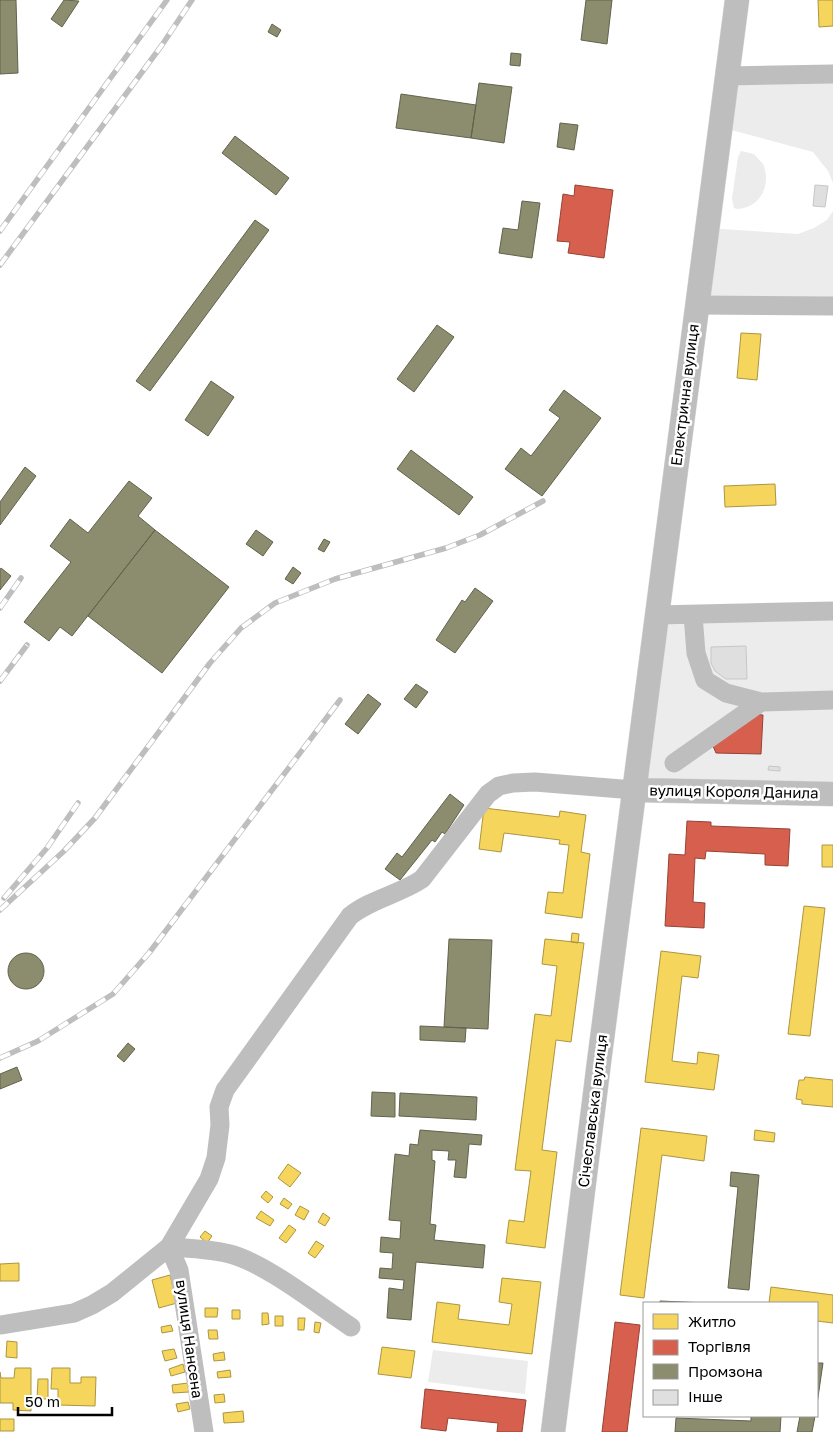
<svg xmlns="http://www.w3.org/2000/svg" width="833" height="1432" font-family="'Golos Text',sans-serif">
<rect width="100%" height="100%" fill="#fff"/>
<path fill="#ececec" d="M833,74V183L828,171L813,152L720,127L727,76Z
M741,151L754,154L763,164C772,185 760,208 737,209L734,208L732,198L738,157Z
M833,211V306L696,305L706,228L798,234L814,228L827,220Z
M833,611V794L634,790L656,615Z
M433,1350L528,1361L525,1394L428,1382Z"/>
<path fill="#f6d55c" stroke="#ac9540" d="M818,0H833V26L819,27Z
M741,333L761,334L757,380L737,378Z
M775,484L776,505L725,507L724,486Z
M484,808L559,817L560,811L586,815L581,852L590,854L582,918L545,913L548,892L563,893L569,845L559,844L560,840L504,833L501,852L479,849Z
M822,845H833V867H822Z
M804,906L825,908L810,1036L788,1034Z
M572,933L579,934L578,943L571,942Z
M545,939L584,943L571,1042L556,1040L542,1150L557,1152L545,1248L506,1243L509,1220L524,1222L531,1171L515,1170L535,1014L551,1016L557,966L542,964Z
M661,951L701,956L698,978L682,976L672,1061L697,1064L698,1052L719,1055L714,1090L645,1082Z
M805,1077L833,1080V1107L802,1104V1100L796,1099L799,1080H804Z
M641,1128L707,1136L704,1161L662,1155L644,1298L620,1295Z
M755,1130L775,1133L774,1142L754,1140Z
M288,1164L301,1173L290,1187L278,1178Z
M266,1191L273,1197L268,1203L261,1197Z
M284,1198L292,1204L288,1209L280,1204Z
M300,1206L309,1211L304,1220L295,1215Z
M261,1211L274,1220L270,1226L256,1218Z
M323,1213L330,1218L325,1226L318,1222Z
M289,1225L296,1230L286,1243L279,1238Z
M205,1231L212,1236L207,1243L200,1237Z
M316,1241L324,1246L315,1258L308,1253Z
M19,1263V1281H0V1264Z
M170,1275L177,1303L159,1308L152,1280Z
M502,1278L541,1282L532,1354L432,1342L437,1302L460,1305L458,1319L509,1325L512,1304L499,1302Z
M771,1287L833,1295V1323L817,1321V1303H769Z
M205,1308H218L217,1317H205Z
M232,1310H240V1319H232Z
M262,1313H268L269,1324L262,1325Z
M275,1316H283V1326H275Z
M298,1318H305L304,1330H298Z
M315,1322L321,1323L319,1333L314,1332Z
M171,1325L173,1331L162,1333L161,1327Z
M208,1330H217L218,1339H209Z
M7,1341L17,1342V1358L6,1357Z
M382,1347L415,1351L411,1378L378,1374Z
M174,1349L177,1358L165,1361L162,1351Z
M224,1352L225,1360L214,1361L213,1354Z
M183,1364L185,1372L171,1376L169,1369Z
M15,1368H31V1411L13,1410V1403H0V1372L1,1378H14Z
M52,1368H70V1383H81V1377H96L95,1406L58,1405V1389H51Z
M230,1370L231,1377L218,1378L217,1372Z
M38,1379H48V1399H37Z
M188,1383L189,1392L173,1393L172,1385Z
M224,1394L225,1402L215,1403L214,1395Z
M188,1402L190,1409L178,1412L176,1404Z
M243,1411L244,1422L224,1423L223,1413Z
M0,1419H14V1431H0Z"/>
<path fill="#d6604d" stroke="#964336" d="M575,185L613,190L604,258L568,253L570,242L557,241L563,194L574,196Z
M748,714L763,715L761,754L716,753L713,746Z
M687,821L711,822V826L790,829L788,866L765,865V854L706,851L705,859L695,858L693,902L705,903L704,928L665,926L669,854L685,855Z
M615,1322L640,1325L627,1432H602Z
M425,1389L526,1400L522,1432H497L498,1423L448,1418L446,1431L421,1428Z"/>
<path fill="#8c8c6e" stroke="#62624d" d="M0,0H16L18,73L0,74Z
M64,0L79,1L62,27L51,19Z
M586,0H612L607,44L581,40Z
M272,24L281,30L277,37L268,32Z
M511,53L521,54L520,66L510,65Z
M479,83L512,87L504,143L471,138Z
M401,94L476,105L471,138L396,128Z
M560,123L578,125L574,150L557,147Z
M235,136L289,178L276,195L222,153Z
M522,201L540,203L532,258L499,253L503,228L518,230Z
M255,220L269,230L150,391L136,381Z
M437,325L454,337L414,392L397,379Z
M211,381L234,397L208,436L185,420Z
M564,390L601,418L542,496L505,469L521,448L531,456L560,418L549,410Z
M411,450L473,497L459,515L397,469Z
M25,467L36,476L0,525V502Z
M129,481L152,498L138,516L155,530L72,636L60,627L49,641L24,622L71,562L50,546L70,519L88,533Z
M155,530L229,587L162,673L88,616Z
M256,530L273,542L263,556L246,544Z
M324,539L330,542L324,552L318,549Z
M293,567L301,573L293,584L285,579Z
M1,568L11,576L0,590V570Z
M475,588L493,601L455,653L436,640L462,600L465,602Z
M416,684L428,692L416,708L404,699Z
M368,694L381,704L358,734L345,724Z
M450,794L464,805L445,834L442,832L435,842L432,840L400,880L385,869L397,853L402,857Z
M449,939L492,940L488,1029L444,1027Z
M8 971a18 18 0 1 1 36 0a18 18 0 1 1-36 0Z
M420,1026L466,1028L465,1042L420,1040Z
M128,1043L135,1049L124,1062L117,1056Z
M17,1067L22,1080L0,1089V1074Z
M372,1092L395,1093V1117L371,1116Z
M400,1093L477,1097L476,1120L399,1116Z
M420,1130L482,1135L481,1145L469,1144L466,1178L454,1177L456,1160H448L449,1151L432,1150V1160L435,1161L430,1224L436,1225L434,1240L485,1245L483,1268L416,1262L411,1320L387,1318L389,1288L403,1290L404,1280L379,1278L380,1268L392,1269L393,1253L380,1252L381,1237L400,1239L401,1221L389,1220L395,1154L409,1156L410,1144L418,1145Z
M731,1172L759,1175L749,1290L728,1288L738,1187L730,1186Z
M660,1301L707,1303H660Z
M817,1363H823L817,1404Z
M751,1416H781L780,1432H675L676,1418L751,1421Z
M800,1416H815L812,1432H797Z"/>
<path fill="#dfdfdf" stroke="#c7c7c7" d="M815,185L828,186L825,207L813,206Z
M746,646L747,679H726L715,671L711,663V647Z
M769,766L780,767V771L768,770Z"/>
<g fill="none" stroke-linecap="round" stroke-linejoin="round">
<defs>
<path id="major" d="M634,790L833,794
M553,1432L599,1062L737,0"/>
</defs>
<use href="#major" stroke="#dbdbdb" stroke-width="25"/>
<path stroke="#bebebe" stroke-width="19" d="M727,76L833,74
M696,305L833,306
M656,615L833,611
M693,615L696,653L705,680L726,693L761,702
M674,763L761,702L833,700
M169,1247C190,1248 210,1249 230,1254C265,1263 318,1305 351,1327
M169,1247L179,1270L204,1432
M0,1325L74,1313L92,1305L112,1293L169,1247L209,1179L216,1158L220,1125L219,1107L225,1090L350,916C371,899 400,894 422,879L488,794L499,786L513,783L535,782L634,790"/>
<use href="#major" stroke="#bebebe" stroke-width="24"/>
<defs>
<path id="rail" d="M0,231L167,0
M0,265L162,45L192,0
M0,608L21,578
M0,681L27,645
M4,898L47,848L78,803
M0,910L64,851L95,818L210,663L241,628L275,603L335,579L446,548L480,535L543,501
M0,1058L38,1041L113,994L149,953L340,700"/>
</defs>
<use href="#rail" stroke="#bebebe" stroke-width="5.5"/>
<use href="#rail" stroke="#fff" stroke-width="4" stroke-dasharray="11" stroke-linecap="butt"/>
</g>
<g text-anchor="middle" stroke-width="5" stroke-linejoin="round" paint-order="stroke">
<g font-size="15" fill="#000" stroke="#fff">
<text transform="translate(685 395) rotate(-83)" y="5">Електрична вулиця</text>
<text transform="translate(734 792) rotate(1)" y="5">вулиця Короля Данила</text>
<text transform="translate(593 1111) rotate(-83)" y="5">Січеславська вулиця</text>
<text transform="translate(189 1339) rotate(82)" y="5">вулиця Нансена</text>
</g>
</g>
<rect x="643" y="1302" width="175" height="115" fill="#ffffff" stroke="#999999"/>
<rect x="653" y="1314" width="25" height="15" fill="#f6d55c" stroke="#999999"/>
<text x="688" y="1327" font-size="15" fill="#000000">Житло</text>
<rect x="653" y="1340" width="25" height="15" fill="#d6604d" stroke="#999999"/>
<text x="688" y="1352" font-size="15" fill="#000000">Торгівля</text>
<rect x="653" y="1364" width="25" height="15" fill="#8c8c6e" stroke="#999999"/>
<text x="688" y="1377" font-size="15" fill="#000000">Промзона</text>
<rect x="653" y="1390" width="25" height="15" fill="#dfdfdf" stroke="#999999"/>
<text x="688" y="1402" font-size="15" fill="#000000">Інше</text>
<path d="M18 1407v8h94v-8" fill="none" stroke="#000000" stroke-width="2.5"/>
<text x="25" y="1407" font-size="15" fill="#000000" stroke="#ffffff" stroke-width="4" paint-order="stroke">50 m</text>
</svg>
